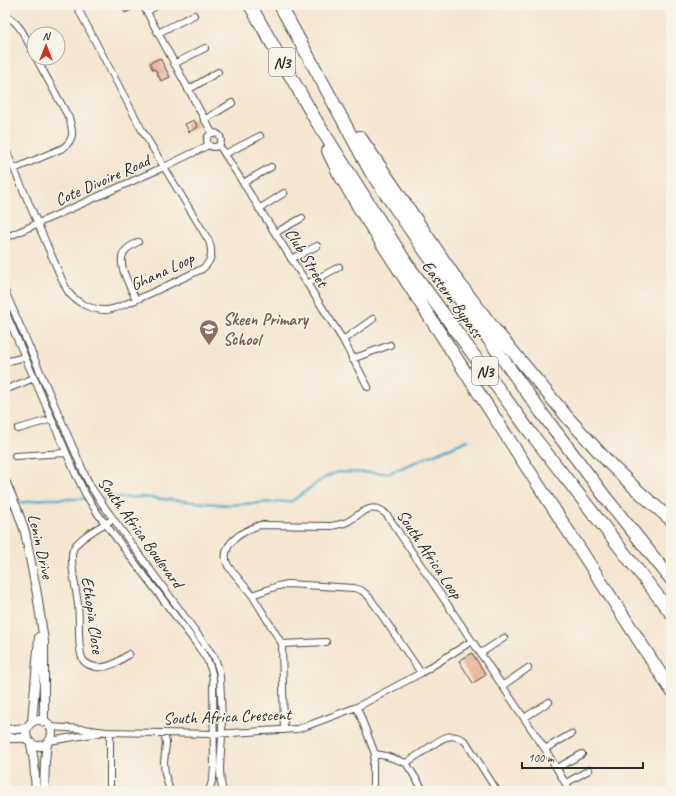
<svg xmlns="http://www.w3.org/2000/svg" width="676" height="796" font-family="Caveat,sans-serif">
<defs>
<pattern id="building-back-hatch" width="6" height="6" patternUnits="userSpaceOnUse"><rect width="6" height="6" fill="#ebb49a"/><path d="M-1 5l2 2M0 0l6 6M5-1l2 2" fill="none" stroke="#ca9b85"/></pattern>
</defs>
<rect width="100%" height="100%" fill="#f7f3e8"/>
<filter id="ink" filterUnits="userSpaceOnUse"><feTurbulence type="fractalNoise" baseFrequency=".025" numOctaves="2"/><feDisplacementMap in="SourceGraphic" scale="8" xChannelSelector="R" yChannelSelector="G"/><feConvolveMatrix kernelMatrix="1 2 1 2 8 2 1 2 1" color-interpolation-filters="sRGB"/></filter>
<filter id="wash" filterUnits="userSpaceOnUse"><feTurbulence type="fractalNoise" baseFrequency=".012" numOctaves="4" result="noise"/><feDisplacementMap in="SourceGraphic" scale="16" xChannelSelector="R" yChannelSelector="G"/><feGaussianBlur stdDeviation="0.9" result="paint"/><feColorMatrix in="noise" values="0 0 0 0 0 0 0 0 0 0 0 0 0 0 0 0 0 1.4 0 .05"/><feComposite in="paint" operator="in"/></filter>
<g filter="url(#wash)">
<rect width="100%" height="100%" fill="#f4e6d0"/>
<g fill="none" stroke-linecap="round" stroke-linejoin="round">
<path stroke="#4ba9ca" stroke-width="2.5" d="M5,505L46,499H81L141,497L228,505L292,501L324,478L337,472L389,473L468,440"/>
</g>
<g id="blocks">
<path fill="url(#building-back-hatch)" d="M121,5H139V6L125,13Z
M160,58L170,77L161,81L155,69L153,70L150,63Z
M194,120L198,127L189,132L185,124Z
M472,653L486,675L473,683L459,661Z"/>
</g>
</g>
<g filter="url(#ink)">
<use href="#blocks" fill-opacity="0" stroke="#494744" stroke-width="1"/>
<g fill="none" stroke-linecap="round" stroke-linejoin="round">
<defs>
<path id="minor" d="M143,5L212,133
M147,12L157,5
M5,16C20,21 27,41 34,54
M158,33L194,15
M174,64L205,48
M188,90L218,72
M204,120L232,103
M207 140a7 7 0 1 1 14 0a7 7 0 1 1-14 0Z
M219,145L343,340L368,387
M5,148L63,282C65,286 67,290 69,293C77,303 92,310 105,310C113,310 121,306 128,303C153,293 178,280 202,269C212,262 213,252 209,241L164,167L142,130L76,5
M225,154L260,136
M14,169L63,148C75,139 73,131 69,118L36,58
M243,183L271,167
M259,209L284,193
M275,233L302,218
M5,238L164,167L209,145
M291,259L317,246
M307,284L339,267
M5,291L85,475L91,487L106,509L215,658L219,670L220,677C221,695 222,714 222,733C222,752 217,772 223,791
M136,300C131,287 115,263 125,251C128,247 134,244 138,242
M5,311L76,475L86,495L98,514L195,642C204,655 211,663 213,679L214,767L213,778L209,791
M343,340L373,319
M352,359L390,345
M5,362L25,357
M7,389L34,378
M18,429L52,419
M15,456L66,453
M113,519C103,525 76,539 73,550C69,560 77,593 78,605C80,618 77,650 83,660C86,664 91,666 96,667C109,669 119,661 129,654
M252,595L278,586L288,584L354,588L361,590L366,594L370,598L421,673
M282,644L326,642
M481,653L504,638
M502,686L528,668
M357,707L375,754L373,764V791
M524,718L549,702
M50,727L84,729L106,732L213,734L297,729L304,727L357,707L421,673L472,641
M284,730L282,644L252,595L228,566C218,545 242,531 260,525L331,526C337,525 342,524 347,522C361,514 372,500 387,515L545,749L570,791
M164,733L166,743L164,763L165,774L170,791
M49,741L99,733
M545,749L571,734
M375,754L386,756L406,763L424,791
M406,763C413,758 420,754 427,749C441,739 450,730 466,742L497,791
M557,768L582,754
M566,783L589,770
M110,791V732"/>
<path id="tertiary" d="M5,481L17,509L25,532L37,594L44,641V722
M26 733a13 13 0 1 1 26 0a13 13 0 1 1-26 0Z
M32,722L39,637
M5,730L27,728
M5,738H26
M31,744L34,762L36,791
M44,791L45,761L47,743"/>
<path id="motorway" d="M250,5L315,119L407,264L530,432L671,613
M280,5L323,83L370,171L425,251L541,412L606,498L671,579
M360,137L459,283L495,330L568,418L611,465L637,490L671,520
M328,151L338,172L361,211L671,690"/>
</defs>
<use href="#minor" stroke="#494744" stroke-width="8"/>
<use href="#tertiary" stroke="#494744" stroke-width="10"/>
<use href="#motorway" stroke="#494744" stroke-width="14"/>
<use href="#minor" stroke="#fff" stroke-width="6"/>
<use href="#tertiary" stroke="#fff" stroke-width="8"/>
<use href="#motorway" stroke="#fff" stroke-width="12"/>
</g>
</g>
<defs>
<symbol id="school-pin" viewBox="-11 -11 22 30"><path d="M0 17L-7.5 6A9.5 9.5 0 1 1 7.5 6Z" fill="#8d6e63" stroke="#f7f3e8"/><path d="M0-5L7-2L0 1L-7-2ZM-4 1L0 2.5L4 1V4Q0 6-4 4Z" fill="#fff"/></symbol>
</defs>
<g fill-rule="evenodd">
<use href="#school-pin" x="198" y="318" width="22" height="30"/>
</g>
<g text-anchor="middle" stroke-width="3" stroke-linejoin="round" paint-order="stroke">
<g fill="#f7f3e8" stroke="#686764" stroke-width="1">
<rect x="269" y="48" width="26" height="28" rx="3"/>
<rect x="472" y="357" width="26" height="28" rx="3"/>
</g>
<g font-size="16" font-weight="bold" fill="#2b2b2b">
<text x="282" y="68">N3</text>
<text x="485" y="377">N3</text>
</g>
<g font-size="17" fill="#2b2b2b" stroke="#f7f3e8">
<text transform="translate(102 180) rotate(-24)" y="6">Cote Divoire Road</text>
<text transform="translate(307 257) rotate(58)" y="6">Club Street</text>
<text transform="translate(162 271) rotate(-25)" y="6">Ghana Loop</text>
<text transform="translate(453 299) rotate(54)" y="6">Eastern Bypass</text>
<text transform="translate(141 532) rotate(54)" y="6">South Africa Boulevard</text>
<text transform="translate(41 546) rotate(77)" y="6">Lenin Drive</text>
<text transform="translate(430 554) rotate(56)" y="6">South Africa Loop</text>
<text transform="translate(93 615) rotate(82)" y="6">Ethopia Close</text>
<text transform="translate(227 716) rotate(-2)" y="6">South Africa Crescent</text>
</g>
<g font-size="17" font-weight="bold" fill="#785e54" stroke="#f7f3e8" text-anchor="start">
<text x="223" y="325">Skeen Primary<tspan x="223" dy="20">School</tspan></text>
</g>
</g>
<rect width="676" height="796" fill="none" stroke="#f7f3e8" stroke-width="20"/>
<g transform="translate(46 46)"><circle r="19" fill="#f7f3e8" stroke="#a5a39c"/>
<path d="M0-3L7 15L0 10L-7 15Z" fill="#c8321e"/>
<text y="-6" font-size="11" font-weight="bold" text-anchor="middle" fill="#2b2b2b">N</text>
</g>
<path d="M522 762v6h121v-6" fill="none" stroke="#2b2b2b" stroke-width="2"/>
<text x="528" y="762" font-size="12" fill="#2b2b2b" stroke="#f7f3e8" stroke-width="3" paint-order="stroke">100 m</text>
</svg>
